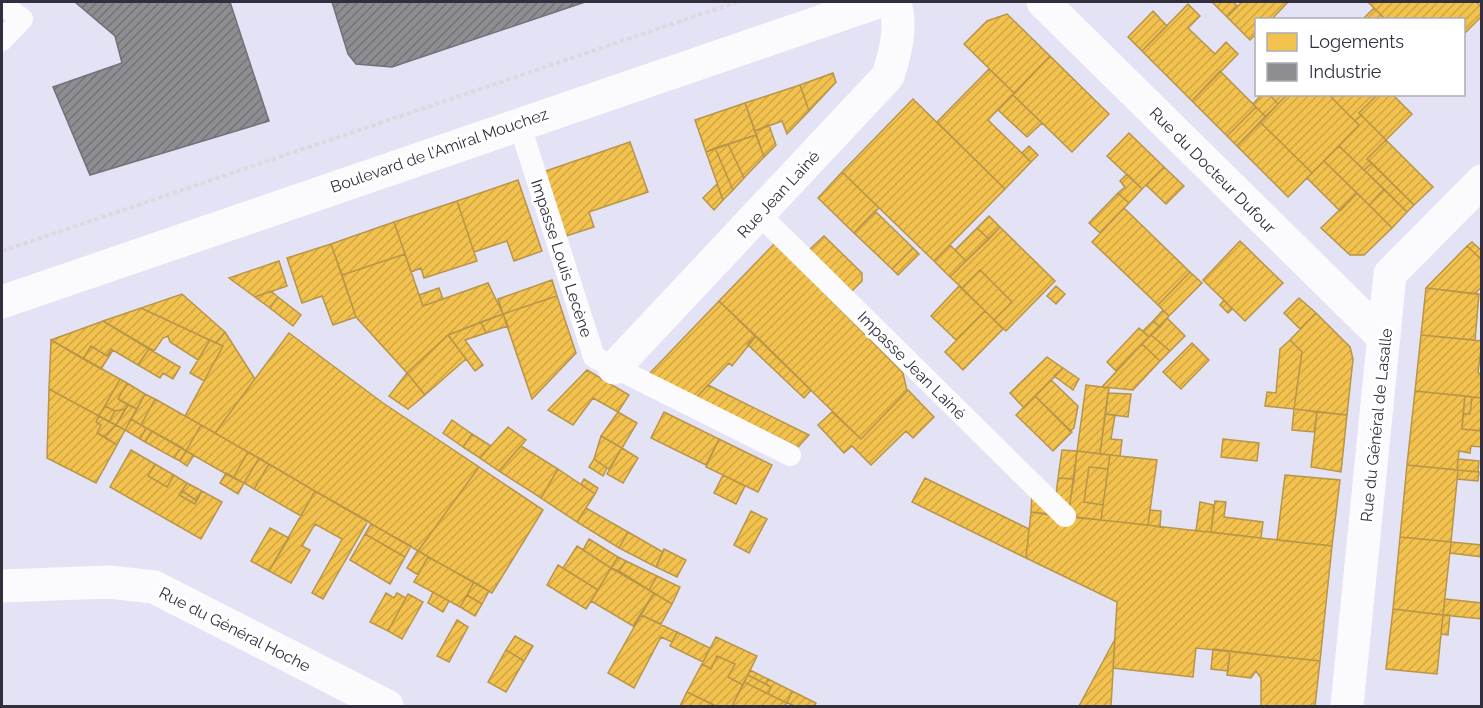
<svg xmlns="http://www.w3.org/2000/svg" width="1483" height="708" font-family="Raleway,sans-serif">
<defs>
<pattern id="homes-hatch" width="6" height="6" patternUnits="userSpaceOnUse" patternTransform="scale(1.5)"><rect width="6" height="6" fill="#f2c14e"/><path d="M-1 1l2-2M0 6l6-6M5 7l2-2" fill="none" stroke="#d0a645"/></pattern>
<pattern id="industry-hatch" width="6" height="6" patternUnits="userSpaceOnUse" patternTransform="scale(1.5)"><rect width="6" height="6" fill="#8d8d92"/><path d="M-1 1l2-2M0 6l6-6M5 7l2-2" fill="none" stroke="#747478"/></pattern>
</defs>
<rect width="100%" height="100%" fill="#e4e2f5"/>
<path fill="url(#homes-hatch)" stroke="#b89549" stroke-width="1.5" d="M1212,2H1233L1237,6L1227,17Z
M1242,2H1288L1271,20H1256V34L1250,40L1227,17Z
M1368,2H1476L1482,7V16L1464,34V20H1386Z
M1188,4L1200,16L1188,28L1215,54L1226,42L1238,54L1192,101L1142,51Z
M1374,8L1386,20H1362Z
M1153,11L1167,26L1142,51L1128,37Z
M1007,14L1050,56L1014,93L964,44L987,21Z
M1050,56L1109,114L1072,152L1013,95Z
M989,69L1014,93L988,120L1031,162L1005,189L937,122Z
M1220,71L1256,107L1227,136L1192,101Z
M833,73L836,82L809,111L800,85Z
M800,85L809,111L787,134L782,121L755,131L745,103Z
M1262,94H1269L1278,104L1266,117L1253,104Z
M1269,94H1288L1278,104Z
M1288,94H1328L1359,125L1312,173L1260,122Z
M1328,94H1378L1359,113L1361,115L1355,121Z
M1378,94H1392L1412,114L1386,140L1359,113Z
M1013,95L1042,123L1027,137L998,110Z
M913,99L1005,189L934,261L842,172Z
M745,103L756,135L706,152L695,120Z
M1256,107L1266,117L1237,146L1227,136Z
M1361,115L1386,140L1367,159L1372,163L1364,170L1339,146L1359,125L1355,121Z
M1260,122L1312,173L1288,197L1237,146Z
M769,125L776,145L764,157L755,131Z
M1129,133L1164,167L1142,189L1107,156Z
M756,135L764,157L744,178L728,144Z
M1386,140L1433,187L1414,205L1367,159Z
M630,142L648,192L589,212L594,227L566,236L543,172Z
M728,144L744,178L733,190L715,148Z
M1029,146L1038,155L1031,162L1022,153Z
M1339,146L1384,189L1369,205L1324,161Z
M715,148L733,190L723,200L706,152Z
M1324,161L1357,193L1340,211L1307,178Z
M1372,163L1414,205L1407,212L1364,170Z
M1164,167L1184,186L1166,204L1146,185Z
M842,172L879,208L854,233L818,198Z
M1127,174L1142,189L1129,203L1118,193L1125,187L1120,181Z
M518,180L542,251L514,261L507,241L474,252L457,201Z
M717,184L723,200L714,210L703,198Z
M1384,189L1407,212L1392,228L1369,205Z
M1118,193L1129,203L1100,233L1089,223Z
M1357,193L1392,228L1364,255H1350L1321,228Z
M457,201L477,261L424,278L421,268L411,272L394,222Z
M1124,208L1190,272L1158,305L1092,242Z
M875,211L913,248L892,269L854,233Z
M989,216L1000,227L989,239L977,228Z
M394,222L405,254L342,275L331,244Z
M1000,227L1055,281L1006,331L994,320L1012,302L980,270L962,288L950,277Z
M977,228L989,239L966,261L955,250Z
M824,236L862,273V281L852,291L809,250Z
M1240,241L1283,283L1245,321L1203,280Z
M1472,242L1482,251V260L1467,246Z
M775,243L903,373L907,391L861,439L719,301Z
M331,244L356,317L333,325L322,296L302,303L287,258Z
M950,245L966,261L950,277L934,261Z
M1467,246L1482,260V287L1474,294L1426,288Z
M913,248L919,254L898,275L892,269Z
M405,254L423,306L488,283L503,314L448,335L407,373L356,317L342,275Z
M279,261L287,286L255,297L229,278Z
M980,270L1012,302L994,320L962,288Z
M1190,272L1202,283L1169,316L1158,305Z
M552,280L557,296L503,314L498,299Z
M959,286L985,311L956,340L931,316Z
M1056,286L1065,294L1056,304L1047,296Z
M439,288L443,299L423,306L419,295Z
M1426,288L1479,294L1475,340L1421,335Z
M271,291L278,297L270,308L255,297Z
M182,294L225,332L216,343L141,308Z
M557,296L576,353L532,399L503,314Z
M278,297L301,315L293,326L270,308Z
M1299,298L1316,313L1300,329L1284,313Z
M1224,300L1232,309L1228,313L1220,305Z
M719,301L756,336L732,366L729,363L696,398L649,374Z
M141,308L210,340L198,360L170,342L168,336L163,338L154,351L103,321Z
M1163,310L1169,316L1160,327L1153,321Z
M985,311L1003,329L963,370L945,352Z
M1316,313L1350,347L1353,359L1347,415L1294,409L1302,352L1290,340Z
M503,314L508,326L486,333L481,322Z
M1167,318L1185,336L1170,351L1151,335Z
M103,321L149,349L138,365L111,349L107,356L91,346L83,359L51,340Z
M1153,321L1160,327L1149,337L1143,331Z
M481,322L486,333L465,340L483,365L475,371L448,335Z
M1139,328L1149,337L1116,371L1107,362Z
M225,332L255,379L215,433L185,416L223,346L216,343Z
M289,333L383,403L479,467L418,551L215,433Z
M448,335L466,359L425,395L407,373Z
M1151,335L1170,351L1160,361L1142,344Z
M1421,335L1482,341L1478,373L1482,374V398L1415,391Z
M756,336L811,390L804,398L747,344Z
M51,340L120,379L99,416L49,389Z
M210,340L223,346L204,381L190,373Z
M1290,340L1302,352L1294,409L1265,406L1267,392L1276,393L1280,349Z
M1192,343L1209,360L1181,389L1163,372Z
M1142,344L1160,361L1133,390L1102,387Z
M91,346L107,356L113,350L101,369L83,359Z
M149,349L180,367L173,379L163,373L160,378L138,365Z
M1047,357L1063,368L1024,408L1010,393Z
M1063,368L1079,379L1073,390L1054,376Z
M587,370L629,395L618,412L593,398L573,425L548,410Z
M407,373L425,395L408,409L389,396Z
M120,379L127,383L118,399L128,405L125,409L115,411L105,406Z
M1051,380L1078,406L1074,428L1070,431L1035,396Z
M127,383L145,394L137,409L118,399Z
M708,385L809,435L798,447L696,398Z
M1086,385L1109,388L1100,454L1077,451Z
M49,389L99,416L96,422L101,425L97,433L117,445L96,483L47,458Z
M908,390L934,417L913,438L906,431L871,465L852,446L844,453L818,425L832,412L861,439Z
M1415,391L1465,396L1462,429L1482,431V442L1481,447L1471,446L1470,453L1459,451L1457,470L1407,465Z
M1108,393L1131,394L1128,417L1105,414Z
M145,394L155,399L141,425L131,419Z
M1035,396L1072,432L1053,451L1016,415Z
M1465,396L1472,397L1470,414H1463Z
M1472,397L1482,398V431L1462,429L1463,414H1470Z
M155,399L201,425L186,451L141,425Z
M128,405L137,409L125,430L116,425Z
M105,406L115,411L109,422L99,416Z
M125,409L116,425L109,422L115,411Z
M1294,409L1317,412L1314,432L1292,430Z
M618,412L637,423L622,448L601,436Z
M664,412L719,439L706,465L651,438Z
M1317,412L1347,415L1341,472L1311,467Z
M1105,414L1115,415L1111,439L1122,440L1120,456L1100,454Z
M99,416L116,425L105,437L97,433L101,425L96,422Z
M131,419L146,428L140,439L125,430Z
M452,420L472,434L463,447L443,433Z
M116,425L125,430L117,445L105,437Z
M201,425L248,452L233,478L186,451Z
M508,427L526,440L499,471L480,458Z
M146,428L152,431L145,442L140,439Z
M152,431L181,447L174,458L145,442Z
M472,434L491,446L480,458L463,447Z
M601,436L622,448L609,469L594,459Z
M719,439L772,465L758,492L706,467Z
M1223,439L1259,443L1257,461L1221,457Z
M521,446L558,469L541,498L499,471Z
M181,447L186,451L180,461L174,458Z
M622,448L638,458L623,483L607,474Z
M131,450L155,464L148,476L167,487L174,475L187,483L179,495L195,504L202,491L222,502L201,539L110,487Z
M1062,450L1077,451L1074,479L1058,478Z
M186,451L194,455L187,466L180,461Z
M1077,451L1110,455L1108,469L1089,467L1084,502L1103,505L1101,520L1068,517Z
M248,452L259,458L244,483L233,478Z
M1110,455L1157,460L1148,525L1101,520Z
M259,458L269,464L254,489L244,483Z
M594,459L607,468L603,476L589,467Z
M1458,459L1479,461L1478,472L1457,470Z
M155,464L174,475L167,487L148,476Z
M269,464L315,491L301,516L254,489Z
M1407,465L1458,470L1451,542L1400,537Z
M479,467L543,510L492,593L418,551Z
M1089,467L1108,469L1103,505L1084,502Z
M558,469L595,494L577,522L541,498Z
M1458,470L1479,472L1478,481L1457,479Z
M226,473L244,483L238,494L220,483Z
M723,475L745,486L736,504L714,493Z
M1285,475L1340,480L1332,546L1277,540Z
M925,478L1029,529L1026,558L912,502Z
M1058,478L1074,479L1069,508L1056,495Z
M584,479L598,488L595,494L581,484Z
M187,483L202,491L196,500L182,491Z
M182,491L196,500L195,504L179,495Z
M315,491L368,521L323,599L312,593L342,539L315,524L302,546L310,550L291,583L269,571Z
M1032,492L1056,516L1031,512Z
M1215,501L1226,502L1224,517L1263,522L1261,538L1211,532Z
M1200,502L1214,505L1211,532L1196,531Z
M586,508L628,532L619,548L577,522Z
M1150,510L1161,511L1160,527L1148,525Z
M751,511L767,519L749,553L734,545Z
M1031,512L1332,546L1320,661L1196,648L1193,677L1113,668L1117,602L1026,558Z
M371,524L411,546L405,557L365,534Z
M270,528L289,538L269,571L251,561Z
M628,532L663,552L656,567L619,548Z
M365,534L405,557L390,584L350,560Z
M1400,537L1451,542L1443,615L1393,609Z
M589,539L618,557L611,568L583,550Z
M1451,542L1482,545V557L1450,553Z
M577,546L611,568L598,590L563,568Z
M664,549L686,560L677,577L656,567Z
M418,550L428,557L418,575L407,568Z
M428,557L474,582L460,607L414,582Z
M618,557L626,561L619,571L611,568Z
M626,561L657,576L649,590L619,571Z
M558,565L598,590L586,609L547,585Z
M611,568L654,593L633,626L591,601Z
M657,576L680,587L672,604L649,590Z
M474,582L489,591L482,604L467,595Z
M433,592L449,601L443,612L428,603Z
M386,593L394,598L397,593L406,598L388,631L370,622Z
M654,593L672,604L661,624L641,615Z
M408,594L423,602L402,639L388,631Z
M467,595L482,604L475,616L460,607Z
M1445,599L1482,603V619L1443,615Z
M1393,609L1443,615L1437,674L1386,669Z
M641,615L677,632L672,642L661,637L634,688L608,673Z
M1443,615H1450L1448,635L1441,634Z
M457,620L468,627L449,662L437,656Z
M677,632L710,648L703,662L670,646Z
M515,636L533,646L524,661L506,650Z
M716,637L757,656L743,685L728,677L735,664L717,656L711,669L702,664Z
M1115,639L1111,706H1079Z
M1213,649L1230,651L1228,671L1211,669Z
M506,650L524,661L506,692L488,682Z
M1230,651L1320,661L1315,706H1261V678L1256,671L1251,678L1227,675Z
M717,656L735,664L728,677L743,685L732,706H716L687,692L702,664L711,669Z
M750,670L768,679L766,684L748,675Z
M748,675L771,687L768,694L744,682Z
M768,679L792,691L787,703L768,694L771,687L766,684Z
M744,682L787,703L784,706H732Z
M792,691L816,703L814,706H795L787,703Z
M687,692L716,706H680Z"/>
<path fill="url(#industry-hatch)" stroke="#717178" stroke-width="1.5" d="M75,2H230L269,121L90,175L53,87L122,63L115,36Z
M332,2H585L392,67L356,64L348,54Z"/>
<g fill="none" stroke-linecap="round" stroke-linejoin="round">
<path stroke="#dadadf" stroke-width="4" stroke-dasharray="4.5 3" stroke-linecap="butt" d="M2,251L737,2"/>
<path stroke="#fbfbfe" stroke-width="22" d="M2,4L22,19L2,40
M519,123L594,357L790,455
M759,214L1065,516"/>
<path stroke="#fbfbfe" stroke-width="33" d="M1043,2L1384,338
M614,368L888,76C896,50 902,28 895,2
M2,586L109,582L154,587L387,706
M1347,706L1390,274L1482,181"/>
<path stroke="#fbfbfe" stroke-width="33" d="M2,302L878,2"/>
</g>
<g text-anchor="middle" stroke-width="6" stroke-linejoin="round" paint-order="stroke">
<g font-size="16" fill="#312f3d" stroke="#fff">
<text transform="translate(439 150) rotate(-19)" y="6">Boulevard de l'Amiral Mouchez</text>
<text transform="translate(1213 170) rotate(45)" y="6">Rue du Docteur Dufour</text>
<text transform="translate(778 194) rotate(-47)" y="6">Rue Jean Lainé</text>
<text transform="translate(562 258) rotate(72)" y="6">Impasse Louis Lecène</text>
<text transform="translate(912 365) rotate(45)" y="6">Impasse Jean Lainé</text>
<text transform="translate(1376 425) rotate(-84)" y="6">Rue du Général de Lasalle</text>
<text transform="translate(235 629) rotate(27)" y="6">Rue du Général Hoche</text>
</g>
</g>
<rect width="1483" height="708" fill="none" stroke="#312f3d" stroke-width="6"/>
<rect x="1255" y="18" width="210" height="78" fill="#ffffff" stroke="#adacb1" stroke-width="1.5"/>
<rect x="1267" y="33" width="30" height="18" fill="#f2c14e" stroke="#adacb1" stroke-width="1.5"/>
<text x="1309" y="48" font-size="18" fill="#312f3d">Logements</text>
<rect x="1267" y="63" width="30" height="18" fill="#8d8d92" stroke="#adacb1" stroke-width="1.5"/>
<text x="1309" y="78" font-size="18" fill="#312f3d">Industrie</text>
</svg>
